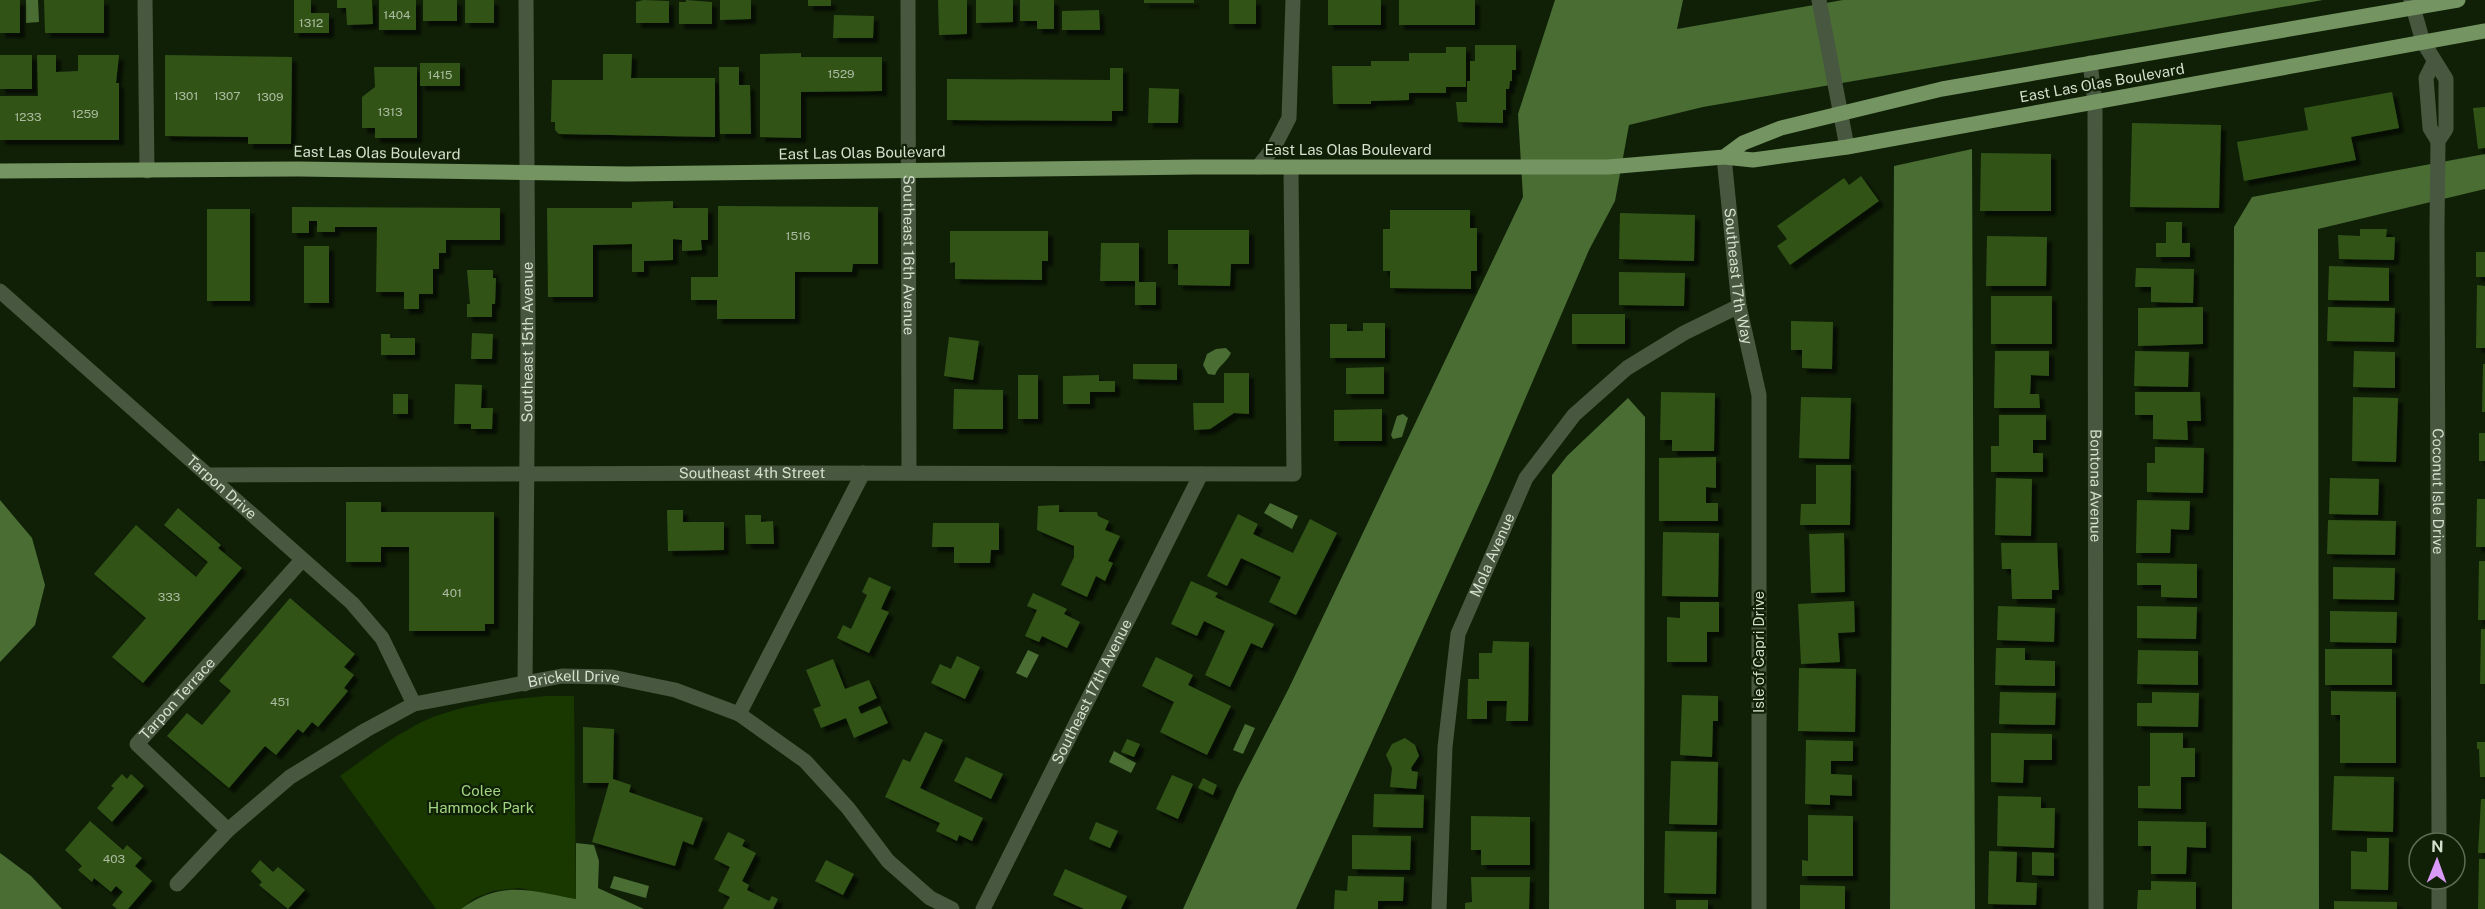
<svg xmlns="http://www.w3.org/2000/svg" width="2485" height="909" font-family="'Public Sans',sans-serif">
<defs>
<filter id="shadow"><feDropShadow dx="5" dy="5" stdDeviation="1.5" flood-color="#0009"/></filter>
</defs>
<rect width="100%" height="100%" fill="#102006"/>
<path fill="#183800" d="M548,696H574L576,899L519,888L493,891L475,898L461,909H436L340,776C363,760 385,742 409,729C449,705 502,700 548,696Z"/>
<path fill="#496d33" d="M26,0H38L39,22L26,23Z
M1555,0H1683L1677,29L1843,0H2323L1703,107L1629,125L1615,201L1589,250L1489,483L1296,909H1183L1238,787L1289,688L1523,197L1518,114Z
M1972,149L1975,909H1890L1894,166Z
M2485,154V189L2318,229L2319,909H2232L2234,227L2252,197Z
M1226,348L1231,353C1227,362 1219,365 1215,375L1208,374L1203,365L1207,354L1216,349Z
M1628,398L1645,417L1644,909H1549L1552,475L1567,456Z
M1403,414L1408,418L1402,437L1393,439L1391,435L1397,416Z
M0,500L32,538L45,585L35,625L0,662Z
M1270,503L1298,516L1292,529L1264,513Z
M1028,650L1039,655L1027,678L1016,673Z
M1245,724L1255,728L1243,754L1233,750Z
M1114,751L1136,763L1131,773L1109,762Z
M576,843L594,845L599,861L598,888L644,909H461C501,879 531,891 576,899Z
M0,853L31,876L62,909H0Z
M614,876L649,886L646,898L610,888Z"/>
<path fill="#315319" filter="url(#shadow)" d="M0,0H20V33H0Z
M44,0H104V33H45Z
M294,0H311V13H329V33H294Z
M337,0H372L373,24L347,25L346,8H337Z
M379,0H416V30H379Z
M423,0H457V21H423Z
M465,0H494V23H465Z
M643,0L669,1V23H636V2Z
M686,0L712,2V24H679V2H686Z
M720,0H751V19L720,20Z
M808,0H831V6H808Z
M938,0H967V34L939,35Z
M976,0H1013V22L976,23Z
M1020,0H1054V29H1037V21H1020Z
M1144,0H1194V3H1144Z
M1229,0H1256V24H1229Z
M1328,0H1381V25H1328Z
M1399,0H1475V25H1399Z
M1099,10L1100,30H1062V11Z
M834,15L874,16L873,38H833Z
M1475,45H1516V70H1512V81H1510L1509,89H1506V110H1503V123L1458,122L1456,102H1467V81H1470V61H1475Z
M1446,47H1466V87H1446V93H1409V100L1371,101V104H1333L1332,66H1371V61H1409V53H1446Z
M801,53V57H882V91L801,92V138L760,137V54Z
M603,54H632L631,78H715V137L559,134L555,130V122H551L552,80H603Z
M0,55H32V89H0Z
M37,55H56V72L78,71V55H119L116,83H119V140H0V96H38Z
M165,55L292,57L291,144H248V137L165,136Z
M420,63H460V86H420Z
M374,67H417V138H375V128H362V97L375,87Z
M719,67H739V85H750L751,134H720Z
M1110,68H1123V111H1112V121L947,120V79L1110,80Z
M1149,88L1179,89L1178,123H1148Z
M2392,92L2399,128L2351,137L2356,160L2244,181L2237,142L2308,130L2304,108Z
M2485,107V148L2478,149L2473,108Z
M2132,123L2221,125L2219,208L2130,207Z
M1981,153L2051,154V211H1980Z
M1861,176L1879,201L1790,265L1777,246L1787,239L1777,226L1844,178L1849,185Z
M673,201V208H708V240H701L702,250L682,251V240L673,239V260L644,261V272H632V244L593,245V297H548L547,208H632V202Z
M718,206L878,207V264H853L852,272H795V319H717V300H691V277H718Z
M292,207L500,208V240H446V253H439V269H433V294H419V309H404V292H376L377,227H335V232H317V221H309V233H292Z
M207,209H250V301H207Z
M1390,210H1470V228H1477V271H1471V289L1390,288V271H1383V229H1390Z
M1620,213L1695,215L1694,261L1619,259Z
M2166,222H2182V243H2190V257H2156V243H2166Z
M2360,229H2387L2386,237H2395L2394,260L2339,259L2338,235L2360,236Z
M1168,230H1249V264H1231L1230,286L1178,285V264H1168Z
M950,231H1048V261H1042V280L955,279V262L950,263Z
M1987,236L2047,237L2046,286H1986Z
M1101,243H1139V282H1156V305H1135V281H1100Z
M304,246H329V303H304Z
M2476,252H2485V277H2476Z
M2329,266L2389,268V301L2328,300Z
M2136,268L2194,269L2193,303L2151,302V287H2135Z
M467,270H493V278H496L495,304H492V317H467V304H470Z
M1619,272L1685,273L1684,306L1619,305Z
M2477,285L2485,286V348H2476Z
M1991,296H2052V344H1991Z
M2203,307V344L2138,346V308Z
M2328,307L2395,308L2394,342L2327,341Z
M1572,314H1625V344H1572Z
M1791,321L1833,322L1832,369L1802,368V350H1791Z
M1363,323H1385V358H1330V324H1347V331H1363Z
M472,333L493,334L492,359H471Z
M381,334H390V338H415V355H381Z
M949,337L979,341L973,380L944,376Z
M1995,351H2049V376L2031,375L2030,394H2039L2040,408H1994Z
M2135,351L2189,352L2188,387L2134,386Z
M2354,351L2395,352V388L2353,387Z
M1133,364H1177V380L1133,379Z
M2483,364H2485V412H2482Z
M1384,367V394H1346V368Z
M1224,373H1249V414L1234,413L1210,429L1194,430L1193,403H1224Z
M1018,375H1038V419H1018Z
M1099,375V381H1115V392H1090V404H1063V376Z
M455,384L482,385L481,408H493L492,429H471V424H454Z
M954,389L1003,390V429H953Z
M1661,392L1715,393L1714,451H1672V440H1660Z
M2135,392H2200L2201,421H2187L2188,440L2153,439V415H2135Z
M393,394H408V414H393Z
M1801,397L1851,398L1849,459L1799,458Z
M2353,397L2398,398L2396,462L2352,461Z
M1382,409V441H1334V410Z
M1999,415H2046V440H2033V453H2043V472H1991V446H1999Z
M2479,433H2485V461H2479Z
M2155,447L2204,448L2203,493L2147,492V463H2155Z
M1716,457V488L1706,487V503H1718V521H1659V458Z
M1816,465H1851L1850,525H1800L1801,504H1816Z
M1996,478L2032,479L2031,536L1995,535Z
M2330,478L2379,479L2378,515L2329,514Z
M2477,499H2485V547H2476Z
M2137,500L2190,501L2189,530L2171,529L2170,553H2136Z
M346,502H381V512H494V624H485V631H409V547H381V562H346Z
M1059,505V512H1097L1098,516L1109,521L1105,530L1120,536L1108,561L1113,563L1105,581L1096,576L1087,597L1061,585L1074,557V546L1037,530L1038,506Z
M178,508L221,545L218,548L242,568L143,683L112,657L146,618L94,574L136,525L196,577L208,562L164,525Z
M667,510H683V522H724V550L668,551Z
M1238,514L1258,524L1253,534L1293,553L1310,519L1337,533L1296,615L1269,602L1281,577L1241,558L1227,586L1207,576Z
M745,515H761V522L773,521L774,544H746Z
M2328,520L2396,521L2395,555L2327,554Z
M933,523H999V550H991L990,563H954V547H932Z
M1663,532L1719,533L1718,597L1662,596Z
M1844,533L1845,592L1811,593L1809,534Z
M2001,543H2057L2059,590H2052V599H2012L2011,569H2002Z
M2479,561H2485V620H2478Z
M2137,563L2197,564V598L2161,597V585H2137Z
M2333,567L2395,568L2394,600L2333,599Z
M869,577L891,587L881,609L889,612L869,653L837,638L843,625L851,629L867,595L862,592Z
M1191,581L1218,593L1215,597L1274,624L1262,648L1251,643L1230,687L1205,675L1225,631L1204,621L1197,636L1171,624Z
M1033,593L1067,609L1064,614L1080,622L1067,648L1042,636L1039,642L1025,636L1037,610L1027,606Z
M290,598L355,654L344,667L354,675L344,688L348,691L318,727L312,722L303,733L298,729L276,755L265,746L229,788L167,736L187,713L202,725L231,691L219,681Z
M1854,601L1855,632L1838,633L1840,662L1801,664L1798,604Z
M1680,602H1719V632H1707V662H1667V617L1680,618Z
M1998,606L2055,608L2054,642L1997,640Z
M2137,606L2197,607L2196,639L2137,638Z
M2330,611L2397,612L2396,643L2330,642Z
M2481,629H2485V684H2480Z
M1493,641L1529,642L1528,721H1506L1507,701H1487V719H1467L1468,679H1479V653H1492Z
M1996,648H2025V660L2055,661V686L1995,685Z
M2325,649H2392V685H2325Z
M2138,650L2198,651V685L2137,684Z
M957,656L980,667L965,699L931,683L940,664L951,669Z
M1156,657L1193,675L1188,685L1231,706L1207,755L1160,732L1174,702L1142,686Z
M833,659L845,689L869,680L877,698L858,707L861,714L880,706L888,723L854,738L846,718L821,728L813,709L821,706L806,670Z
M1799,668L1856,669L1855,732L1798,731Z
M2331,691L2396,692V763H2340V715H2331Z
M2000,692L2056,693L2055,725L1999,724Z
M2152,692L2199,693L2198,727L2137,726V703H2152Z
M1682,695L1718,696V721H1713L1712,757L1680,755Z
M583,727L614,729L613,779L631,785L629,792L703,818L693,845L683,841L675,866L592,842L609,783H583Z
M925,732L943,740L920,788L983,818L972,841L959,835L957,841L936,831L940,823L885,797L903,759L910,762Z
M1991,733L2052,734V760H2024L2023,783L1991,782Z
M2150,733H2183V748H2195V777H2181V809L2138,808V786H2150Z
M1405,738L1415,745L1419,756L1411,768L1412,771L1418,772L1416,789L1390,787L1392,768L1386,755L1392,744Z
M1127,739L1140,744L1134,757L1121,752Z
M1806,740L1853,741V761H1831V774L1852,775V796L1830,795V805L1805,804Z
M2477,742H2485V777H2480L2479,749H2477Z
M966,757L1003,774L991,799L954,781Z
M1671,761L1718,762L1717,825L1669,824Z
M122,774L127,779L131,774L144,786L112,822L97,808L114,788L111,786Z
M1172,775L1193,784L1178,819L1156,809Z
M2334,776L2394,777L2393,832L2332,830Z
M1203,778L1217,785L1213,795L1198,788Z
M1374,794L1424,795L1423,828L1373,827Z
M1998,796L2041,797V808H2055L2054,848L1997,846Z
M2481,799H2485V853H2478Z
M1808,815L1853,816V876H1802V860L1808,861Z
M1471,816L1530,817V865H1481V850H1471Z
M90,821L123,850L127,845L142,858L135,866L152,881L128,909H117L112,905L123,892L116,886L111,892L94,878L92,882L78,870L82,866L65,850Z
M2138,821L2206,822V848L2187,847L2186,874H2151V846H2138Z
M1096,822L1118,831L1110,848L1089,839Z
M1665,831L1717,832L1716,894L1664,893Z
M728,832L745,840L742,846L756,853L742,881L749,885L747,890L769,901L772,896L778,899L773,909H723L730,897L718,891L730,867L714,859Z
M1352,835L1411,836L1410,870L1352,869Z
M2367,838H2389L2388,890L2351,889V851L2367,852Z
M1989,851L2017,852L2016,882L2037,883L2036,905L1988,904Z
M2032,852L2054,853V876L2032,875Z
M2479,859H2485V909H2478Z
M260,860L273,872L278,867L305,890L288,909L259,885L262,882L251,871Z
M826,860L854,874L843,895L815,881Z
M1065,869L1127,896L1121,909H1084L1053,895Z
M1348,876L1404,877L1403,901H1378V909H1334L1335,890L1347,891Z
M1471,877H1530L1529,909H1465V903L1472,902Z
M2151,881L2196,882V909H2137L2138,890H2151Z
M1800,885L1845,886V909H1800Z
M1676,900H1708V909H1676Z
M2334,901L2397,902V909H2334Z"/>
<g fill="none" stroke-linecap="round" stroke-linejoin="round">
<g stroke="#48573f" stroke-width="15">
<path d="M145,0L147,171"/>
<path id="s1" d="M908,0L909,473"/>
<path d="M1819,0L1847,147"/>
<path id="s2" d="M2411,0L2423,42L2446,79V129L2438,141L2437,228L2439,843"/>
<path d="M2434,62L2426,78L2430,128L2438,141"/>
<path id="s3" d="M2090,63L2095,103L2096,909"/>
<path id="s4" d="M1724,157L1739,306L1759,395V909"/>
<path d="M1258,167L1274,147L1289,118L1293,0"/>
<path id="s5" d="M0,291L352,603L382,638L414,704"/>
<path id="s6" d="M209,475L773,473L1294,474L1291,168"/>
<path id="s7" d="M525,684L528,328L526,0"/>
<path d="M739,714L863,473"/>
<path id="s8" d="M228,830L137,744L302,560"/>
<path d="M2439,879V909"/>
<path id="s9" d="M177,884L228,830L290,777L366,730L414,704L562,676L612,677L675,690L739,714L805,761L848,808L888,861L930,898L952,909"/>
<path id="s10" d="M983,909L1201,474"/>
<path id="s11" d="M1439,909L1445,747L1458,634L1526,478L1574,415L1627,368L1684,333L1739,306"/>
</g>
<path stroke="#749462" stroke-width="15" d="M1724,157L1743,143L1781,128L1942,89L2458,0
M0,171L299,169L627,174L1196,167H1608L1724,157L1753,160L1847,147L2485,31"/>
</g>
<g text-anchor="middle" stroke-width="4.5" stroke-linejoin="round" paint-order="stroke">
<g font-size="12" fill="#abbca1">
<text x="397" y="19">1404</text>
<text x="311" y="27">1312</text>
<text x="841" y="78">1529</text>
<text x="440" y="79">1415</text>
<text x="186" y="100">1301</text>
<text x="227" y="100">1307</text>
<text x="270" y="101">1309</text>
<text x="390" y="116">1313</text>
<text x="85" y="118">1259</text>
<text x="28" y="121">1233</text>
<text x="798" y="240">1516</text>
<text x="452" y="597">401</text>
<text x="169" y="601">333</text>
<text x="280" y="706">451</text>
<text x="114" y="863">403</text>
</g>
<g font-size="15" fill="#d4dfce" stroke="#102006">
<text transform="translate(2102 83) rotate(-10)" y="5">East Las Olas Boulevard</text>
<text x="1348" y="155">East Las Olas Boulevard</text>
<text transform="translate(377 153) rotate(1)" y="5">East Las Olas Boulevard</text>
<text transform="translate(862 153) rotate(-1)" y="5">East Las Olas Boulevard</text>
<text dy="5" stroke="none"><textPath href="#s1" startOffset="255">Southeast 16th Avenue</textPath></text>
<text dy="5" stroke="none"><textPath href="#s4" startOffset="120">Southeast 17th Way</textPath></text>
<text dy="5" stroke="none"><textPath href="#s7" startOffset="342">Southeast 15th Avenue</textPath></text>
<text dy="5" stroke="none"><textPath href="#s6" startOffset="543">Southeast 4th Street</textPath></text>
<text dy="5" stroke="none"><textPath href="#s3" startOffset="423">Bontona Avenue</textPath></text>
<text dy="5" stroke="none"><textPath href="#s5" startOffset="296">Tarpon Drive</textPath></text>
<text dy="5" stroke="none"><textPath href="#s2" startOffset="502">Coconut Isle Drive</textPath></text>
<text dy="5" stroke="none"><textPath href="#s11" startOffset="362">Mola Avenue</textPath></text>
<text transform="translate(1759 652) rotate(-90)" y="5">Isle of Capri Drive</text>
<text dy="5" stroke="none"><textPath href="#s9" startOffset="462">Brickell Drive</textPath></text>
<text dy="5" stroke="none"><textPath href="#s10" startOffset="243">Southeast 17th Avenue</textPath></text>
<text dy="5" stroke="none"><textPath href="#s8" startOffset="186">Tarpon Terrace</textPath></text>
</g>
<g font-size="15" fill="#a1d581" stroke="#102006">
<text x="481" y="796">Colee<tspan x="481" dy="17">Hammock Park</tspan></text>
</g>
</g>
<g transform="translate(2437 861) rotate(1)"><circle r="28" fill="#102006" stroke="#5e6c56" stroke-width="1.5"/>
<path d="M0-4.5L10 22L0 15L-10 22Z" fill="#d99af7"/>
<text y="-9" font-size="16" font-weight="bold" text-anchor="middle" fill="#d4dfce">N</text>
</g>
</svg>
